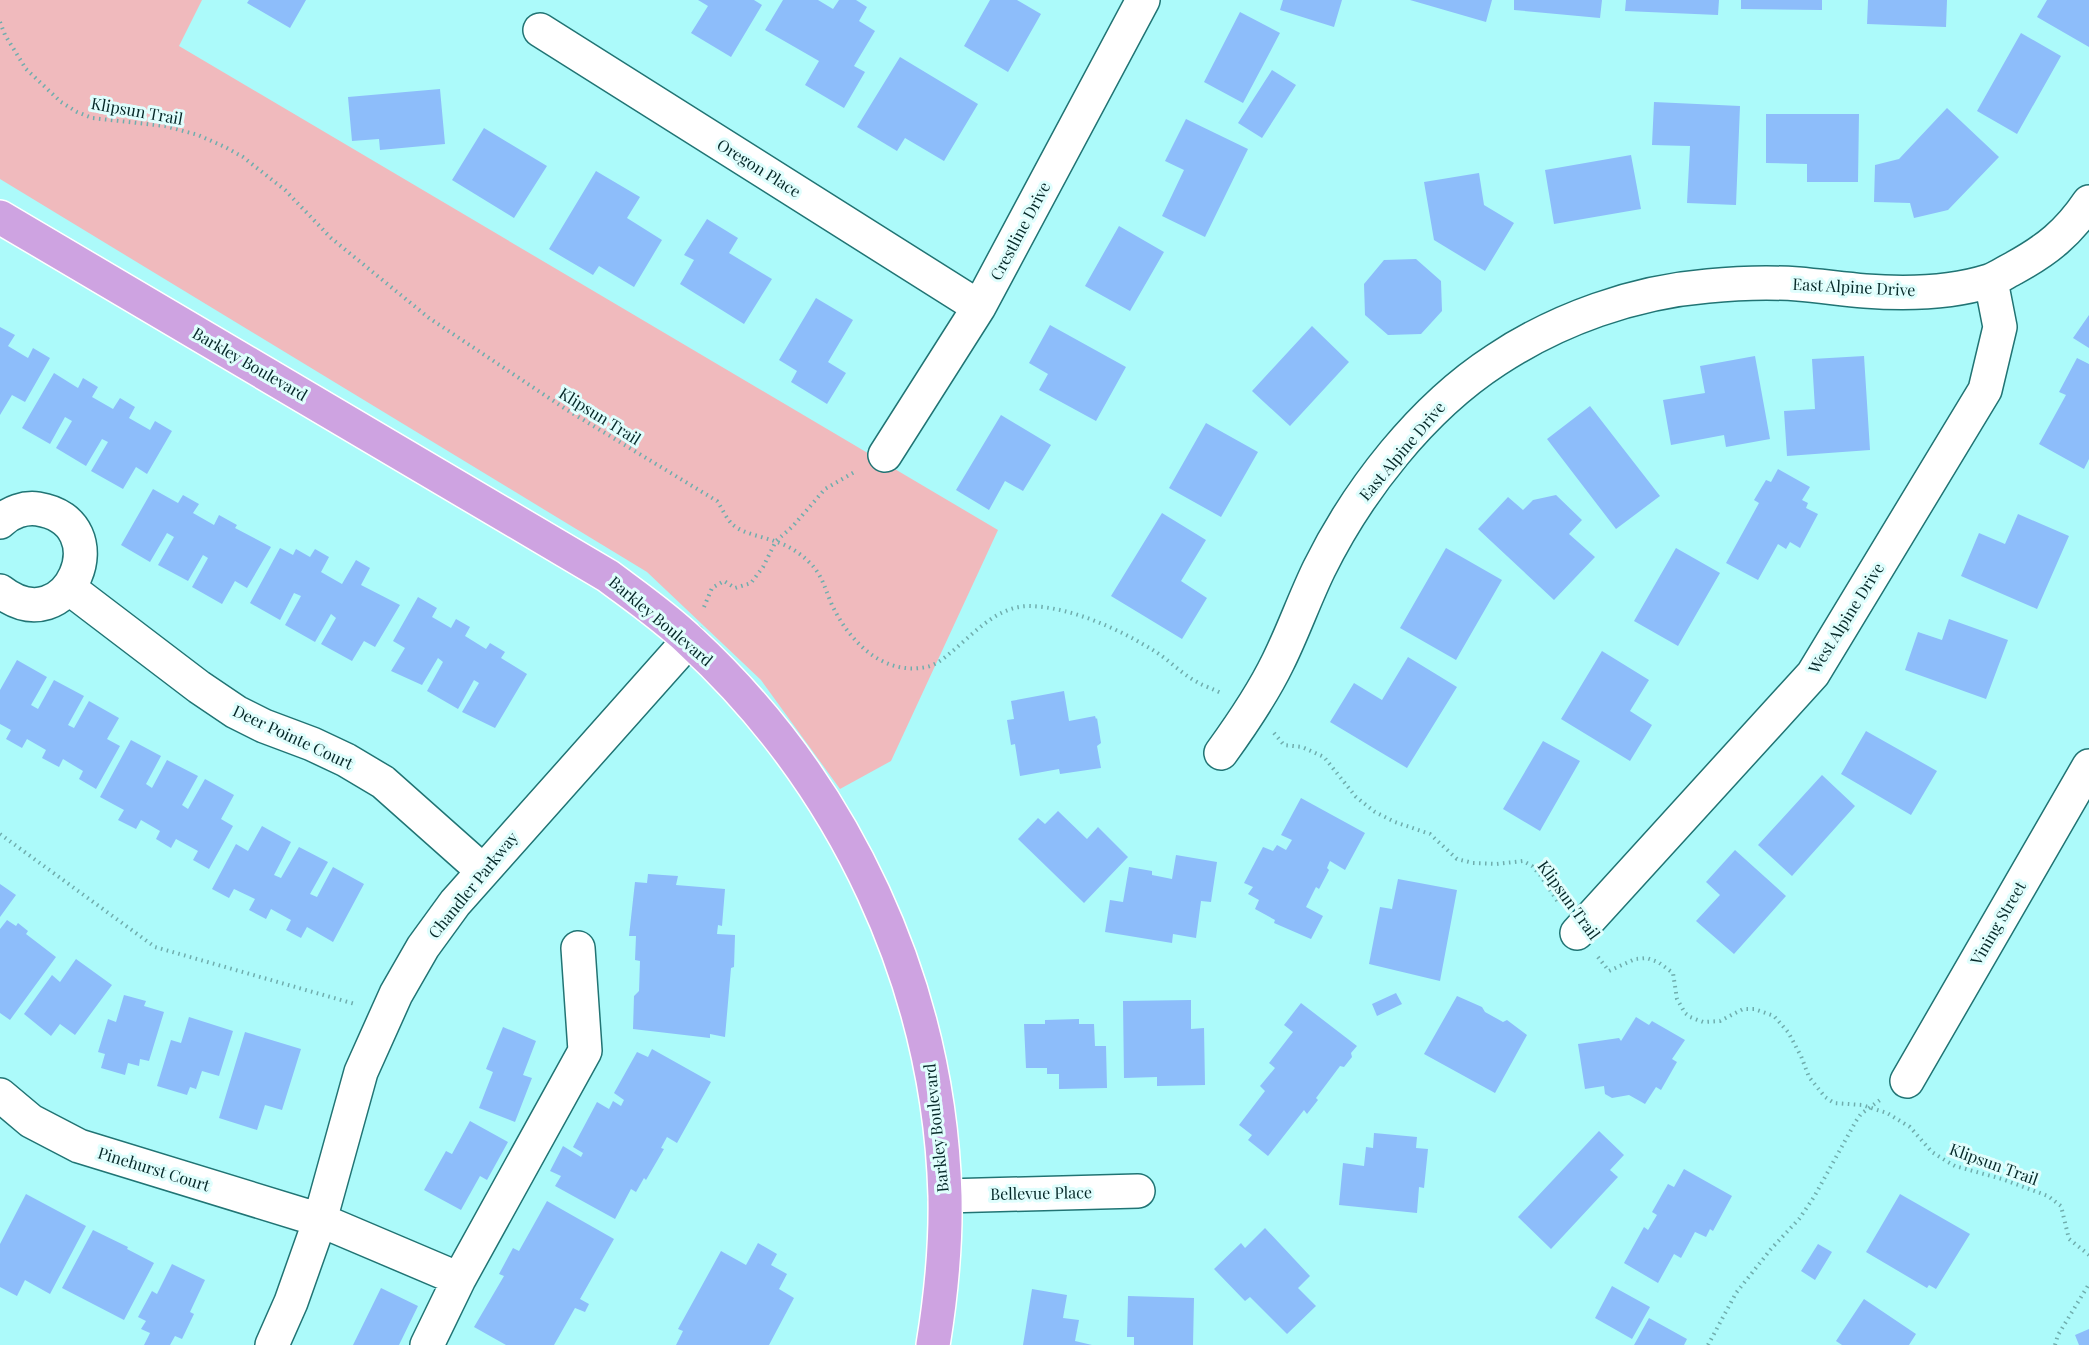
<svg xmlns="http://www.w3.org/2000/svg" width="2089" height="1345" font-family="'Playfair Display',serif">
<rect width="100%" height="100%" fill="#acfafa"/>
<path fill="#f0babd" d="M0,0H202L179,46L998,530L891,761L840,789L761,680L647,572L0,179Z"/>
<path fill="#8dbdfa" d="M249,0H306L290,28L247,3Z
M698,0H754L762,5L731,57L691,33L708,6Z
M783,0H818L833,9L839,0H856L867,7L859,21L875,31L854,66L865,72L844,108L805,85L819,61L765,30Z
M990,0H1017L1041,14L1008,72L964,46Z
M1283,0H1342L1334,27L1280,10Z
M1410,0H1492L1486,22Z
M1514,0H1602L1600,18L1514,10Z
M1626,0H1719L1718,15L1625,11Z
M1741,0H1822V10L1741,9Z
M1868,0H1947L1946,27L1867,24Z
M2047,0H2089V47L2037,17Z
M1240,12L1280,33L1243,103L1204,82Z
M2021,33L2061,56L2017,134L1977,111Z
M900,57L978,104L944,161L905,138L897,151L857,127Z
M1272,70L1296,85L1262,138L1238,123Z
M440,89L445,144L380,150L379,139L352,141L348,97Z
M1654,102L1740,106L1736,205L1687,203L1690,146L1652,145Z
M1947,108L1999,157L1948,210L1914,218L1910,203L1874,202L1875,165L1899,159Z
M1766,114H1859L1858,182H1807V164L1766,163Z
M1186,119L1248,149L1205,237L1162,216L1184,170L1165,161Z
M484,128L547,166L514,218L452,180Z
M1631,155L1641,209L1554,224L1545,170Z
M596,171L640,197L627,218L662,240L634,287L599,266L593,275L549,249Z
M1479,173L1484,205L1514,223L1485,271L1434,240L1424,182Z
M707,219L738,238L729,253L772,279L744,324L680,284L694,260L684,255Z
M1119,226L1164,252L1130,311L1085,286Z
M1416,259L1441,281L1442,311L1421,334L1388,335L1365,315L1364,284L1384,260Z
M816,298L853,320L828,362L846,373L827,404L791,382L797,371L779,360Z
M2089,315V348L2073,338Z
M1050,325L1126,367L1096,421L1039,390L1048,374L1029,363Z
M1312,326L1349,362L1290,426L1252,391Z
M0,327L15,335L8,346L28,358L33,348L50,358L25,402L12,395L0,415Z
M1755,356L1770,439L1726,447L1724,435L1671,445L1663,400L1705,393L1700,366Z
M1864,356L1870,450L1787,456L1784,411L1815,409L1812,359Z
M2077,358L2089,364V459L2084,469L2039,444L2066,395L2059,392Z
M54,373L78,388L83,378L98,387L92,397L113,409L120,398L135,407L129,418L150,430L155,421L172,431L147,474L136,467L123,489L91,471L108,442L102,439L86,466L56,448L72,421L65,417L50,444L22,428Z
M1590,406L1660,496L1616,529L1547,439Z
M1001,415L1051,445L1023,491L1005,481L989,510L956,490Z
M1206,423L1258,452L1221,517L1169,488Z
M1778,469L1810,487L1802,500L1808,503L1806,508L1818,514L1800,548L1790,542L1786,549L1778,544L1758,580L1726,563L1759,503L1754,500L1766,480L1771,482Z
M153,489L178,503L183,495L199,504L193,513L214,525L219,515L237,525L235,528L271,547L247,588L235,581L222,604L192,587L208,558L203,555L188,581L158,565L174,537L167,533L150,562L121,545Z
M1556,495L1582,520L1569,534L1595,557L1554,600L1478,529L1508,497L1523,510L1533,500Z
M1162,513L1206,540L1181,581L1207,598L1182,639L1111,596Z
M2018,514L2069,536L2037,609L1961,576L1979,533L2005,544Z
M280,548L293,555L296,549L310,557L315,549L329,557L321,572L342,584L356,560L370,568L361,585L400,605L375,647L364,641L352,661L321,644L336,618L331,614L315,642L285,625L301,596L294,593L280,620L250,603Z
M1446,548L1502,580L1456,660L1400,628Z
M1676,548L1720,573L1678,646L1634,621Z
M418,597L437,608L432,617L451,628L456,619L470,627L465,636L486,649L490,643L505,652L501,658L527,674L495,728L462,712L479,683L474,680L458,709L427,691L443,662L438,658L422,685L391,671L405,648L393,641Z
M1949,619L2008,640L1986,699L1905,670L1918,632L1942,640Z
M1602,651L1649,680L1630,711L1652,725L1630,761L1561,719Z
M1408,657L1457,687L1407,768L1330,722L1354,683L1382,700Z
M17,660L47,677L31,705L38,709L54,680L84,696L68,725L74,728L89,701L119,718L107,739L120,746L96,789L79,779L83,771L63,759L59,767L42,758L46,750L27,739L22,748L6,739L11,730L0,724V690Z
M1064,691L1069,721L1095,716L1096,719L1097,718L1101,743L1097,746L1101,768L1060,774L1059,769L1020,776L1015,744L1011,745L1007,720L1014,719L1011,701Z
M1866,731L1937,771L1911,815L1841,774Z
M131,740L161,756L146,784L152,788L167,760L198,776L182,805L188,809L205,779L234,795L221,819L233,826L209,869L193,860L198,851L176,839L171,848L156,839L160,831L141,820L136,829L118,820L124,810L100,797Z
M1543,741L1580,761L1540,831L1503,809Z
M1822,775L1855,806L1792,876L1758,845Z
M1301,798L1365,833L1345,870L1330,861L1327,868L1329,870L1319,889L1316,887L1306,907L1323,916L1311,939L1274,923L1275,920L1255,909L1259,900L1248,894L1253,887L1244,883L1263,847L1273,851L1277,845L1286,850L1292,840L1281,835Z
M1058,811L1087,839L1098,827L1128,857L1084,903L1018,839L1038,818L1045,824Z
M262,826L291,842L274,875L281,878L299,847L328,862L310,894L317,897L333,867L364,884L333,942L307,927L301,938L286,930L291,920L271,909L266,919L249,910L255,899L234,889L229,898L212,889L236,844L248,851Z
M1735,850L1786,896L1734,954L1696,921L1720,895L1706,882Z
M1176,855L1217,862L1211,902L1201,901L1196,938L1173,934L1172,943L1105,932L1110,900L1123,902L1129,867L1152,871V875L1172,879Z
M648,874L678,876L676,885L725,889L722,926L718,925L717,934L735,935L734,967L731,968L725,1037L710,1034V1038L633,1029L634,996L639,991L640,961L635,960L636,936H629L635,882L647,883Z
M1398,879L1457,890L1440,981L1369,964L1380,907L1392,909Z
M0,884L16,895L0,917Z
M7,920L16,926L18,923L28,931L26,934L56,957L10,1020L0,1013V929Z
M76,959L112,985L75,1035L60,1024L51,1036L24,1014L52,975L60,982Z
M1396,993L1402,1004L1377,1016L1372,1004Z
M124,995L146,1001L144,1006L164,1012L149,1061L140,1059L139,1066L128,1063L125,1075L101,1068L105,1054L98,1052L108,1019L116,1022Z
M1457,996L1482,1007L1485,1012L1503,1022L1507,1020L1527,1035L1495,1093L1424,1054Z
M1191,1000V1029L1204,1028L1205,1085L1157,1086V1077L1124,1078L1123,1001Z
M1301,1003L1357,1046L1351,1053L1352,1057L1344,1067L1340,1066L1316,1098L1318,1100L1307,1114L1304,1110L1268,1156L1248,1140L1252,1135L1239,1125L1265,1091L1260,1086L1275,1068L1269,1063L1293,1032L1284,1025Z
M189,1017L233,1031L219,1076L202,1071L196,1089L190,1087L187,1095L157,1086L171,1040L181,1043Z
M1636,1017L1649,1025L1652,1021L1685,1040L1672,1059L1677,1062L1661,1090L1656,1087L1645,1104L1629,1095L1612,1098L1605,1094L1604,1086L1585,1089L1578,1044L1619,1038L1621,1041Z
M1079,1019V1024H1094L1095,1046H1106L1107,1088L1059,1089V1074H1047V1068H1026L1024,1024H1045V1020Z
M503,1027L536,1041L523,1075L532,1078L515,1122L479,1108L493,1072L486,1069Z
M245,1032L301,1049L282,1110L265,1105L257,1130L219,1118Z
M652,1049L711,1082L677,1143L667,1137L661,1148L664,1149L646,1180L644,1178L636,1192L631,1189L615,1219L555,1186L561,1176L550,1171L563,1146L581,1157L583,1153L573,1147L597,1102L609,1109L613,1101L621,1106L624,1100L614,1093L637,1052L648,1057Z
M470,1121L508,1142L487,1180L480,1176L461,1210L424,1190L446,1151L452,1154Z
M1599,1131L1624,1155L1610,1170L1618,1177L1551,1249L1518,1217Z
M1374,1133L1417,1137L1416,1148L1428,1149L1424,1188L1419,1187L1417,1213L1339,1205L1343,1163L1364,1166L1366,1147L1373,1148Z
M1684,1169L1732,1196L1713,1231L1710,1229L1706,1237L1695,1232L1681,1258L1674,1254L1658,1283L1624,1263L1644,1227L1648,1230L1657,1215L1652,1212L1668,1184L1674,1187Z
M26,1194L86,1226L50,1294L25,1280L17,1296L0,1287V1244Z
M1900,1194L1970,1234L1936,1289L1929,1285L1927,1288L1866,1252Z
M547,1201L614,1239L580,1299L589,1304L585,1312L575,1308L554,1345H506L474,1327L504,1276L499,1274L513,1248L519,1251Z
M1265,1228L1310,1276L1298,1288L1316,1306L1287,1334L1250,1297L1245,1301L1214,1269L1241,1243L1245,1248Z
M93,1230L128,1247L127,1249L154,1263L124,1320L62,1288Z
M758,1243L777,1254L771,1265L787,1274L779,1289L794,1298L769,1345H676L683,1331L678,1329L721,1251L746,1265Z
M1818,1244L1832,1252L1815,1280L1801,1271Z
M172,1264L205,1280L190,1312L194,1314L182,1339L175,1336L170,1345H144L150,1333L141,1329L146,1321L138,1317L152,1291L157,1294Z
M1612,1286L1650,1307L1632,1339L1595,1318Z
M381,1288L418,1306L399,1345H353Z
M1032,1289L1067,1295L1063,1318L1079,1320L1075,1341L1092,1345H1023Z
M1128,1296L1194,1298L1193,1345H1134V1337H1127Z
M1864,1299L1916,1334L1909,1345H1842L1836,1341Z
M1649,1318L1687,1339L1684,1345H1634Z
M2089,1329V1345H2079L2075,1335Z"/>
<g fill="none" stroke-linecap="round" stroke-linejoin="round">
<defs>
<path id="minor" d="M540,30L979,307
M885,455L979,307L1143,0
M0,522C10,512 25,507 38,509C120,522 69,645 0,591
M69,588L199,687L236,712L264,726L312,744L346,760L383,782L482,870
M1221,753C1242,724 1262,695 1278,662C1293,632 1304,600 1319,569C1358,490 1422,408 1496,360C1558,319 1634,292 1708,286C1738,283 1768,282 1798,284C1820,286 1843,289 1865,291C1905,294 1951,293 1989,281C1998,278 2006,272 2014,268C2047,250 2068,233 2089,202
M1577,933L1813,674L1985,390L2000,327L1991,281
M1907,1081L2089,766
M0,1095L31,1121L79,1146L320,1220L459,1279
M945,1196L1138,1191
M272,1345L291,1302L320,1220L361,1072L396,994L423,947L455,903L689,640
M427,1345L459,1279L585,1051L578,948"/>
<path id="major" d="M0,217L608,576C636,597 665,617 690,641C845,784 939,984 945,1196C946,1246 941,1296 933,1345"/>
</defs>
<use href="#minor" stroke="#217474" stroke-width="36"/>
<use href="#major" stroke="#fff" stroke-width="36"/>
<path stroke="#6fadad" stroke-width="4" stroke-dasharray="1.5 4.5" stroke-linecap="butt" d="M0,22L5,35L26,69L61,102L77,112L92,118L165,126L198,135L225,147L243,157L285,190L331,238L429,318L567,410L717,501C722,508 726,518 732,524C743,534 761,536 774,541C787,545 799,552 809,562C822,574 825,589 832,605C849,641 883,676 926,667C934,666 943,659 949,654C973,635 996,606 1029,606C1072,607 1121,630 1156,652C1170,661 1182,674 1197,682C1204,686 1213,689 1221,693
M704,607L712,588L724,581L735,588L751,583L763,567L776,541L793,526L825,489L856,471
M1274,733L1284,745L1302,747L1324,757L1356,797L1375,812L1395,822L1430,834L1457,859L1473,863L1496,864L1523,861L1532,866L1540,875L1558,902
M0,834L155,947L355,1004
M1598,957L1609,971L1635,959L1647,958L1658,962L1673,973L1677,999L1685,1013L1690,1017L1703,1022L1720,1021L1743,1009H1754L1774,1016L1788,1032L1801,1056L1809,1077L1825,1097L1834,1103L1862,1105L1887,1113L1910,1127L1932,1152L1943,1159L1955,1166L2002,1179L2048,1196L2061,1206L2069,1239L2089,1255
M1708,1345L1736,1293L1771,1249L1799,1219L1814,1197L1856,1121L1861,1114L1880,1100
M2055,1345L2058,1335L2089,1284"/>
<use href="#minor" stroke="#fff" stroke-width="33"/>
<use href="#major" stroke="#cea3e1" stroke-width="33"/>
</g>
<g text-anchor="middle" stroke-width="6" stroke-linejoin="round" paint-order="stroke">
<g font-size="16" fill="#052828" stroke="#e0fefd">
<text transform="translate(137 111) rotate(10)" y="6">Klipsun Trail</text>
<text transform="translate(759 168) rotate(32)" y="6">Oregon Place</text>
<text transform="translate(1020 231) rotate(-62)" y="6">Crestline Drive</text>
<text transform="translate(1854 287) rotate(3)" y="6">East Alpine Drive</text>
<text transform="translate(250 364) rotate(30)" y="6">Barkley Boulevard</text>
<text transform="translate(600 416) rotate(32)" y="6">Klipsun Trail</text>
<text transform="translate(1402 451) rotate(-50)" y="6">East Alpine Drive</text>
<text transform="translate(1846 618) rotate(-58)" y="6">West Alpine Drive</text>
<text transform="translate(661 621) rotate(40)" y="6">Barkley Boulevard</text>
<text transform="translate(293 737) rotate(25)" y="6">Deer Pointe Court</text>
<text transform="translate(473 885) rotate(-51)" y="6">Chandler Parkway</text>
<text transform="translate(1569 900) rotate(54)" y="6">Klipsun Trail</text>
<text transform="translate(1998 923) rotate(-60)" y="6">Vining Street</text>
<text transform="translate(936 1128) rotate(-96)" y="6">Barkley Boulevard</text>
<text transform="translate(1994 1164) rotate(20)" y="6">Klipsun Trail</text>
<text transform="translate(154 1169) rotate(17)" y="6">Pinehurst Court</text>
<text transform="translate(1041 1193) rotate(-1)" y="6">Bellevue Place</text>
</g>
</g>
</svg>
